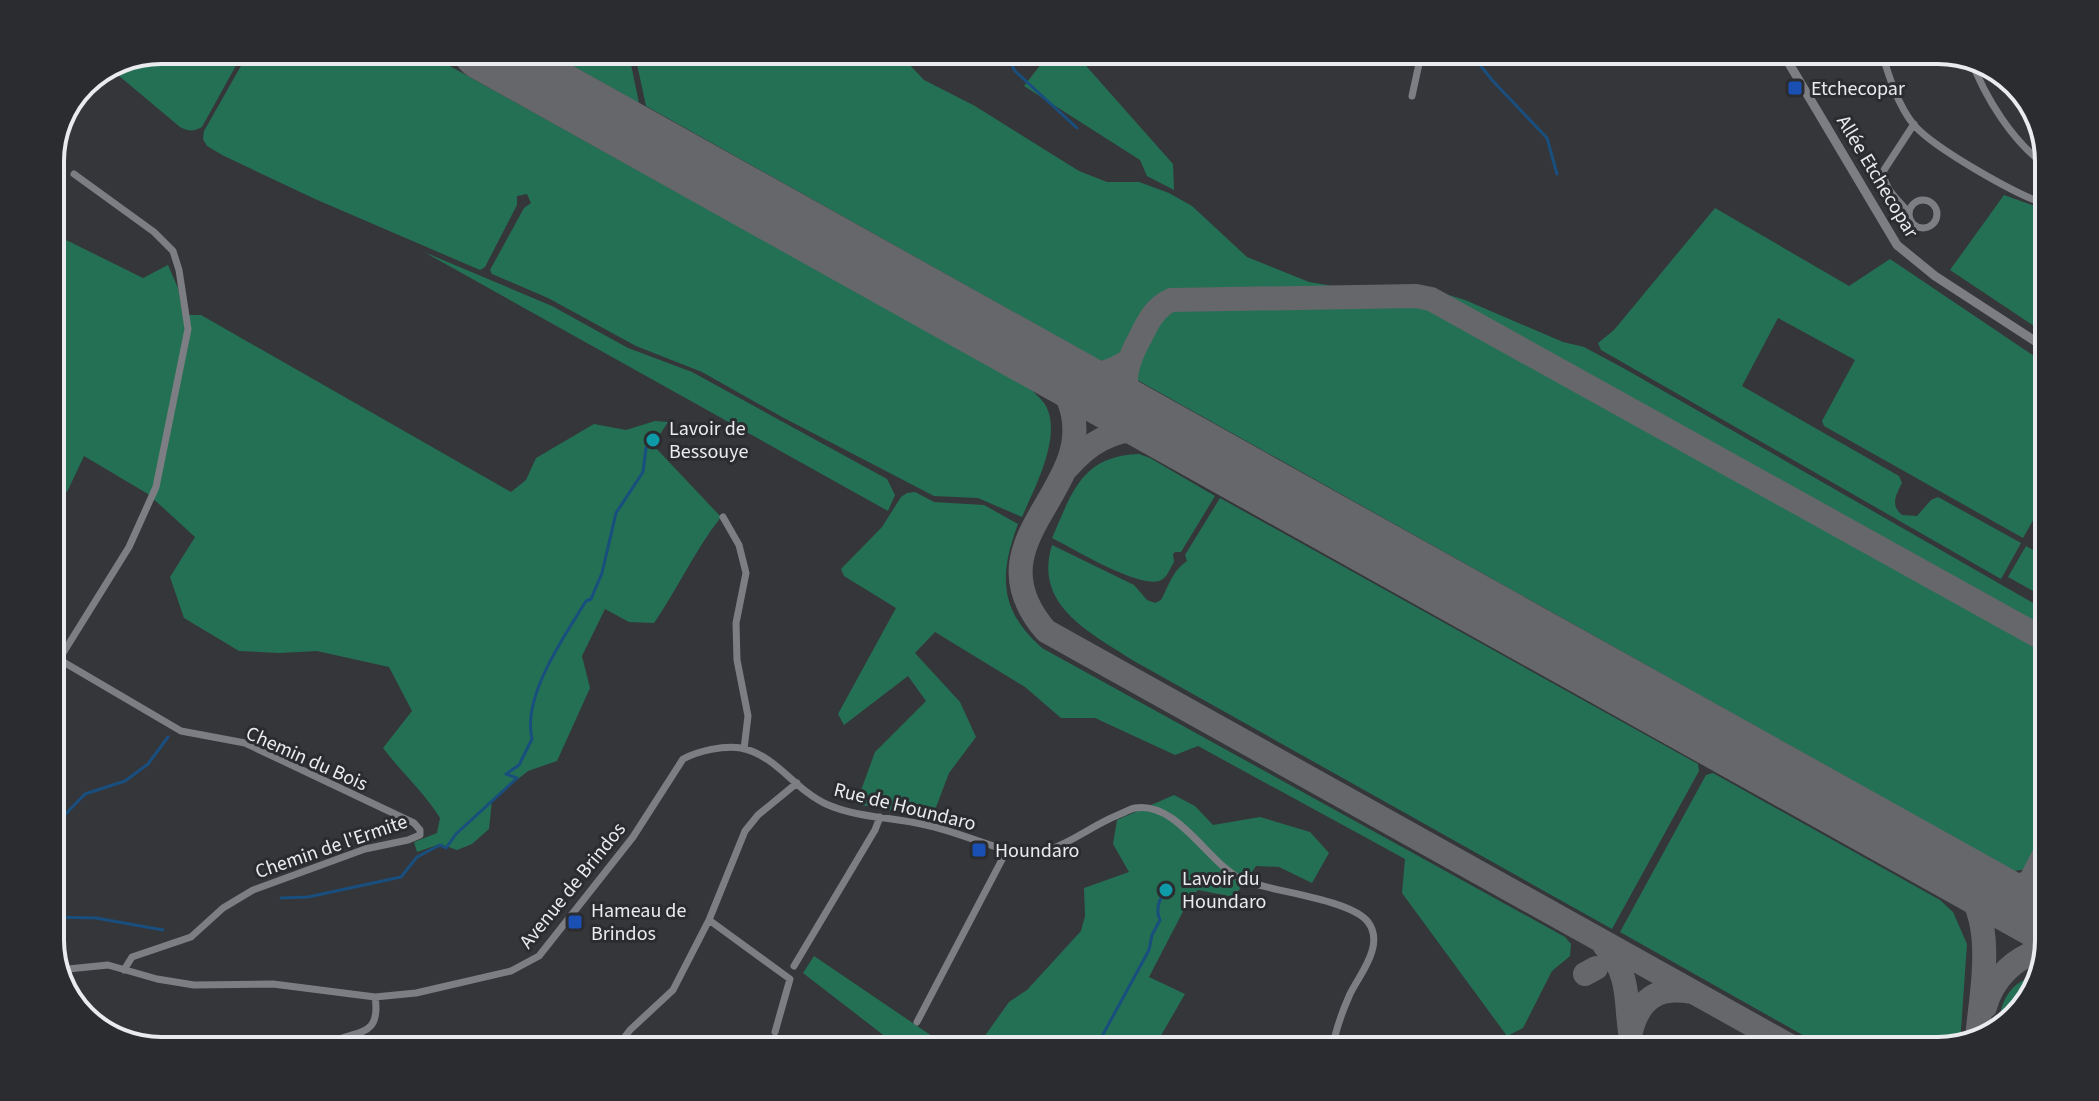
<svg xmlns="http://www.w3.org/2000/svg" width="2099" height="1101" font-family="'Source Sans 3',sans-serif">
<rect width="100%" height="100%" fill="#35363a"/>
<path fill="#247054" d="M161,50H232V56L239,60L202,127C193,132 188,131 180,127L112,70Z
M250,50H421L1031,389C1036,395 1044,401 1047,408C1061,439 1034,489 1022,517L978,498L934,496L782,417L702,372L636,346L548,298L492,274L490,270L524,208L531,203L527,194L517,196V205L485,267L480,270L315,199L224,156L207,146L203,139L204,131Z
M544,50H628L639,103Z
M634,50H902L907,62L924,80L975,106L1079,171L1107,182H1139L1169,193L1192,206L1247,257L1309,282L1333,286L1396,285L1402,291L1169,295C1139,309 1140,350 1113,362L1099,360L646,106Z
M1052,50H1072L1173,164L1174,190L1147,176L1140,160L1024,86Z
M2004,195L2049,211V336L1950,270Z
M1715,208L1849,286L1890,259L2049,366V492L2023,538L1824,426L1822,421L1855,360L1778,318L1742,386L1899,476L1902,483C1896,495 1890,505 1902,515L1917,516L1931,500L1938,497L2021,543L2001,579L1601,350L1598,343L1614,330Z
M50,232L143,278L168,265L178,288L183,315H201L511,492L526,480L536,458L594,424L626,430L655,421L668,422L653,445L721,517C695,550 678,588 654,623L629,622L605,609L582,656L590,688L557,761L528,771L492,800L489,829L472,844L457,850L440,844L417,852L414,842L437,833L440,818C424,792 401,772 383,748L412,711L389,667L317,651L280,653L239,651L184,618L170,577L195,537L148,494L84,456L67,492L50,487Z
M424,252L552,306L628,348L692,372L887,479L895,495L888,511Z
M1426,288L1465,300L1563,342L1584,347L1625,369L2049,612V637L1447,300L1423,292Z
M1414,300L1427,303L1454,315L2049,648V831L2028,869L2014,871L1132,377L1131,365L1135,353L1158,314L1166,306L1187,303Z
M1139,454L1150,458L1215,496L1181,552H1175L1173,554L1174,562C1170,568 1167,579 1159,581C1136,587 1074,549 1052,538C1072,493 1081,456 1139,454Z
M915,492L934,502L984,505L1018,524C999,575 999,610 1042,648L1565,937L1571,944L1570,956L1552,971L1523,1028L1507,1036L1402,893L1405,859L1198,746L1175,755L1095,718H1061L1025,687L935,632L915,653L960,702L976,737L949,773L932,818L856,804L875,752L926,701L908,676L844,725L838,714L896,608L844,576L841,569L882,527L901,497L907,493Z
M1220,498L1698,764L1699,771L1612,929L1134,661C1091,633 1033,606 1052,545L1134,585L1147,600L1155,603L1161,600C1169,585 1173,570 1187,561L1185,555Z
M2026,546L2049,559V600L2008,577Z
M1713,773L1940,900L1953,912L1967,944L1960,1044L1938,1051H1831L1620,932L1706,775Z
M1174,795L1195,806L1213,825L1260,817L1310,832L1329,853L1312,883L1279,867L1256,866L1234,897L1198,890L1190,898L1149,977L1185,994L1152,1051H974L1009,1002L1027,990L1081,931L1085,916L1084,888L1129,872L1113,844L1117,820Z
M814,956L954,1051H904L803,973Z
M2041,975L2037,989L2014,1016V1013H2003L2001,1010C2007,989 2019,979 2041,975Z"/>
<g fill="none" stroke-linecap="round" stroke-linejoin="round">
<path stroke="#194f7e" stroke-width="3" d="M1004,50L1015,71L1077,128
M1468,50L1492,80L1547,138L1557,174
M50,830L85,794L125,781L148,764L168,737
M281,898L308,897L401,877L417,857L440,845L446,848L456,834L517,778L506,774L519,765L532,739C522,696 564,637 586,601L591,599L602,573L616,513L643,472L646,448L651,443
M50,917L96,918L163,930
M1094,1051L1149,950L1152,935L1160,920C1155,909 1159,899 1166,890"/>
<path stroke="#66676a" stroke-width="24" d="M1033,357C1041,364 1049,370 1056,377C1063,385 1067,395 1070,404C1100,490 967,540 1046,631L1799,1051
M1047,363C1077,378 1098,380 1127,362
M1167,432C1125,404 1114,385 1140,338C1148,322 1154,308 1171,300L1416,296L1431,299L2049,642
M1068,467C1094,437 1127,422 1166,434
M2049,845L2025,891L2033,909L2049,922
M1926,856C1936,863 1947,869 1957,877C1999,915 1981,989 1977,1039
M1966,879C1988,886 2007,895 2028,882
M1604,945C1636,980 1622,1010 1634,1051
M1585,974L1596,968
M1985,1007C1993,978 2016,955 2047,949
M1631,1031C1640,998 1658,986 1692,992"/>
<path stroke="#66676a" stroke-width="60" d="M483,50L2049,924"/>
<path stroke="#7d7e83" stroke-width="7" d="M1881,50C1888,74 1898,106 1914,125C1934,148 2019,197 2049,205
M1970,57C1985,98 2013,143 2049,168
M1412,96L1422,50
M1909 214a14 14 0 1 1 28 0a14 14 0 1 1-28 0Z
M1909,213C1899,200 1882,188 1884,170L1914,124
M723,517L739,545L746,573L736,623L737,660L748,716L744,749
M60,660L181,731L245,743L414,823L420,830V835L408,840L365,849L253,890L223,908L191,937L132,957L124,970
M50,674L129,547L156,487L188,329L179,270L173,251L154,232L74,174
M709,920L790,979L775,1032
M794,966L875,830L880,817
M58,970L108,965L157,979L194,985L273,984L375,997L416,993L511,971L539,956L633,837L683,759C698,751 724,745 741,748C776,755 795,790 826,804C857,818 893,817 926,825C954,831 980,843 1007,850C1054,862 1078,831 1118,815C1123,813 1130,809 1135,808C1178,801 1208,864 1243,880C1272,892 1350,899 1368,922C1374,930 1375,941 1372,951C1368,966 1357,980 1350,994C1342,1012 1335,1031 1332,1051
M917,1022L1007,850
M326,1051C342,1024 383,1047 375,997
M611,1051L621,1042
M624,1051L621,1042L630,1030L673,990L709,920L745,831L758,815L797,783"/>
<path stroke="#7d7e83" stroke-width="9" d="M1781,50L1897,245L1935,276L2049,350"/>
</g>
<g fill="#1a4fb4" stroke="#2b2c30" stroke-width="3">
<rect x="1787" y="80" width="16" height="16" rx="4"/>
<rect x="971" y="842" width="16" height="16" rx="4"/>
<rect x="567" y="914" width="16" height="16" rx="4"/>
</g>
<g fill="#0f9aa8" stroke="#2b2c30" stroke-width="3">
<circle cx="653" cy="440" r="8"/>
<circle cx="1166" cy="890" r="8"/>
</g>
<g text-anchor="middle" stroke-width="6" stroke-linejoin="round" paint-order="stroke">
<g font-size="20" fill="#eaebee" stroke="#2b2c30" text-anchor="start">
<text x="1811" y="95">Etchecopar</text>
<text x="669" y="435">Lavoir de<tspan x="669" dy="23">Bessouye</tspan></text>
<text x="995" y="857">Houndaro</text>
<text x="1182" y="885">Lavoir du<tspan x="1182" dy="23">Houndaro</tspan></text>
<text x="591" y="917">Hameau de<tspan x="591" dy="23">Brindos</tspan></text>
</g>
<g font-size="20" fill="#eaebee" stroke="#2b2c30">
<text transform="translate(1878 176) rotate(59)" y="7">Allée Etchecopar</text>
<text transform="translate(307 758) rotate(24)" y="7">Chemin du Bois</text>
<text transform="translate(905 806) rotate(14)" y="7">Rue de Houndaro</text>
<text transform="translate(331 846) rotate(-19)" y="7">Chemin de l'Ermite</text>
<text transform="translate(572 885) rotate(-51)" y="7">Avenue de Brindos</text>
</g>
</g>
<path d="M0 0H2099V1101H0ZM161 64H1938A97 97 0 0 1 2035 161V940A97 97 0 0 1 1938 1037H161A97 97 0 0 1 64 940V161A97 97 0 0 1 161 64Z" fill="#2b2c30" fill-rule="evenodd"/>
<path fill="none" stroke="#eaebee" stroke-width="4" d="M161 64H1938A97 97 0 0 1 2035 161V940A97 97 0 0 1 1938 1037H161A97 97 0 0 1 64 940V161A97 97 0 0 1 161 64Z"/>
</svg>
